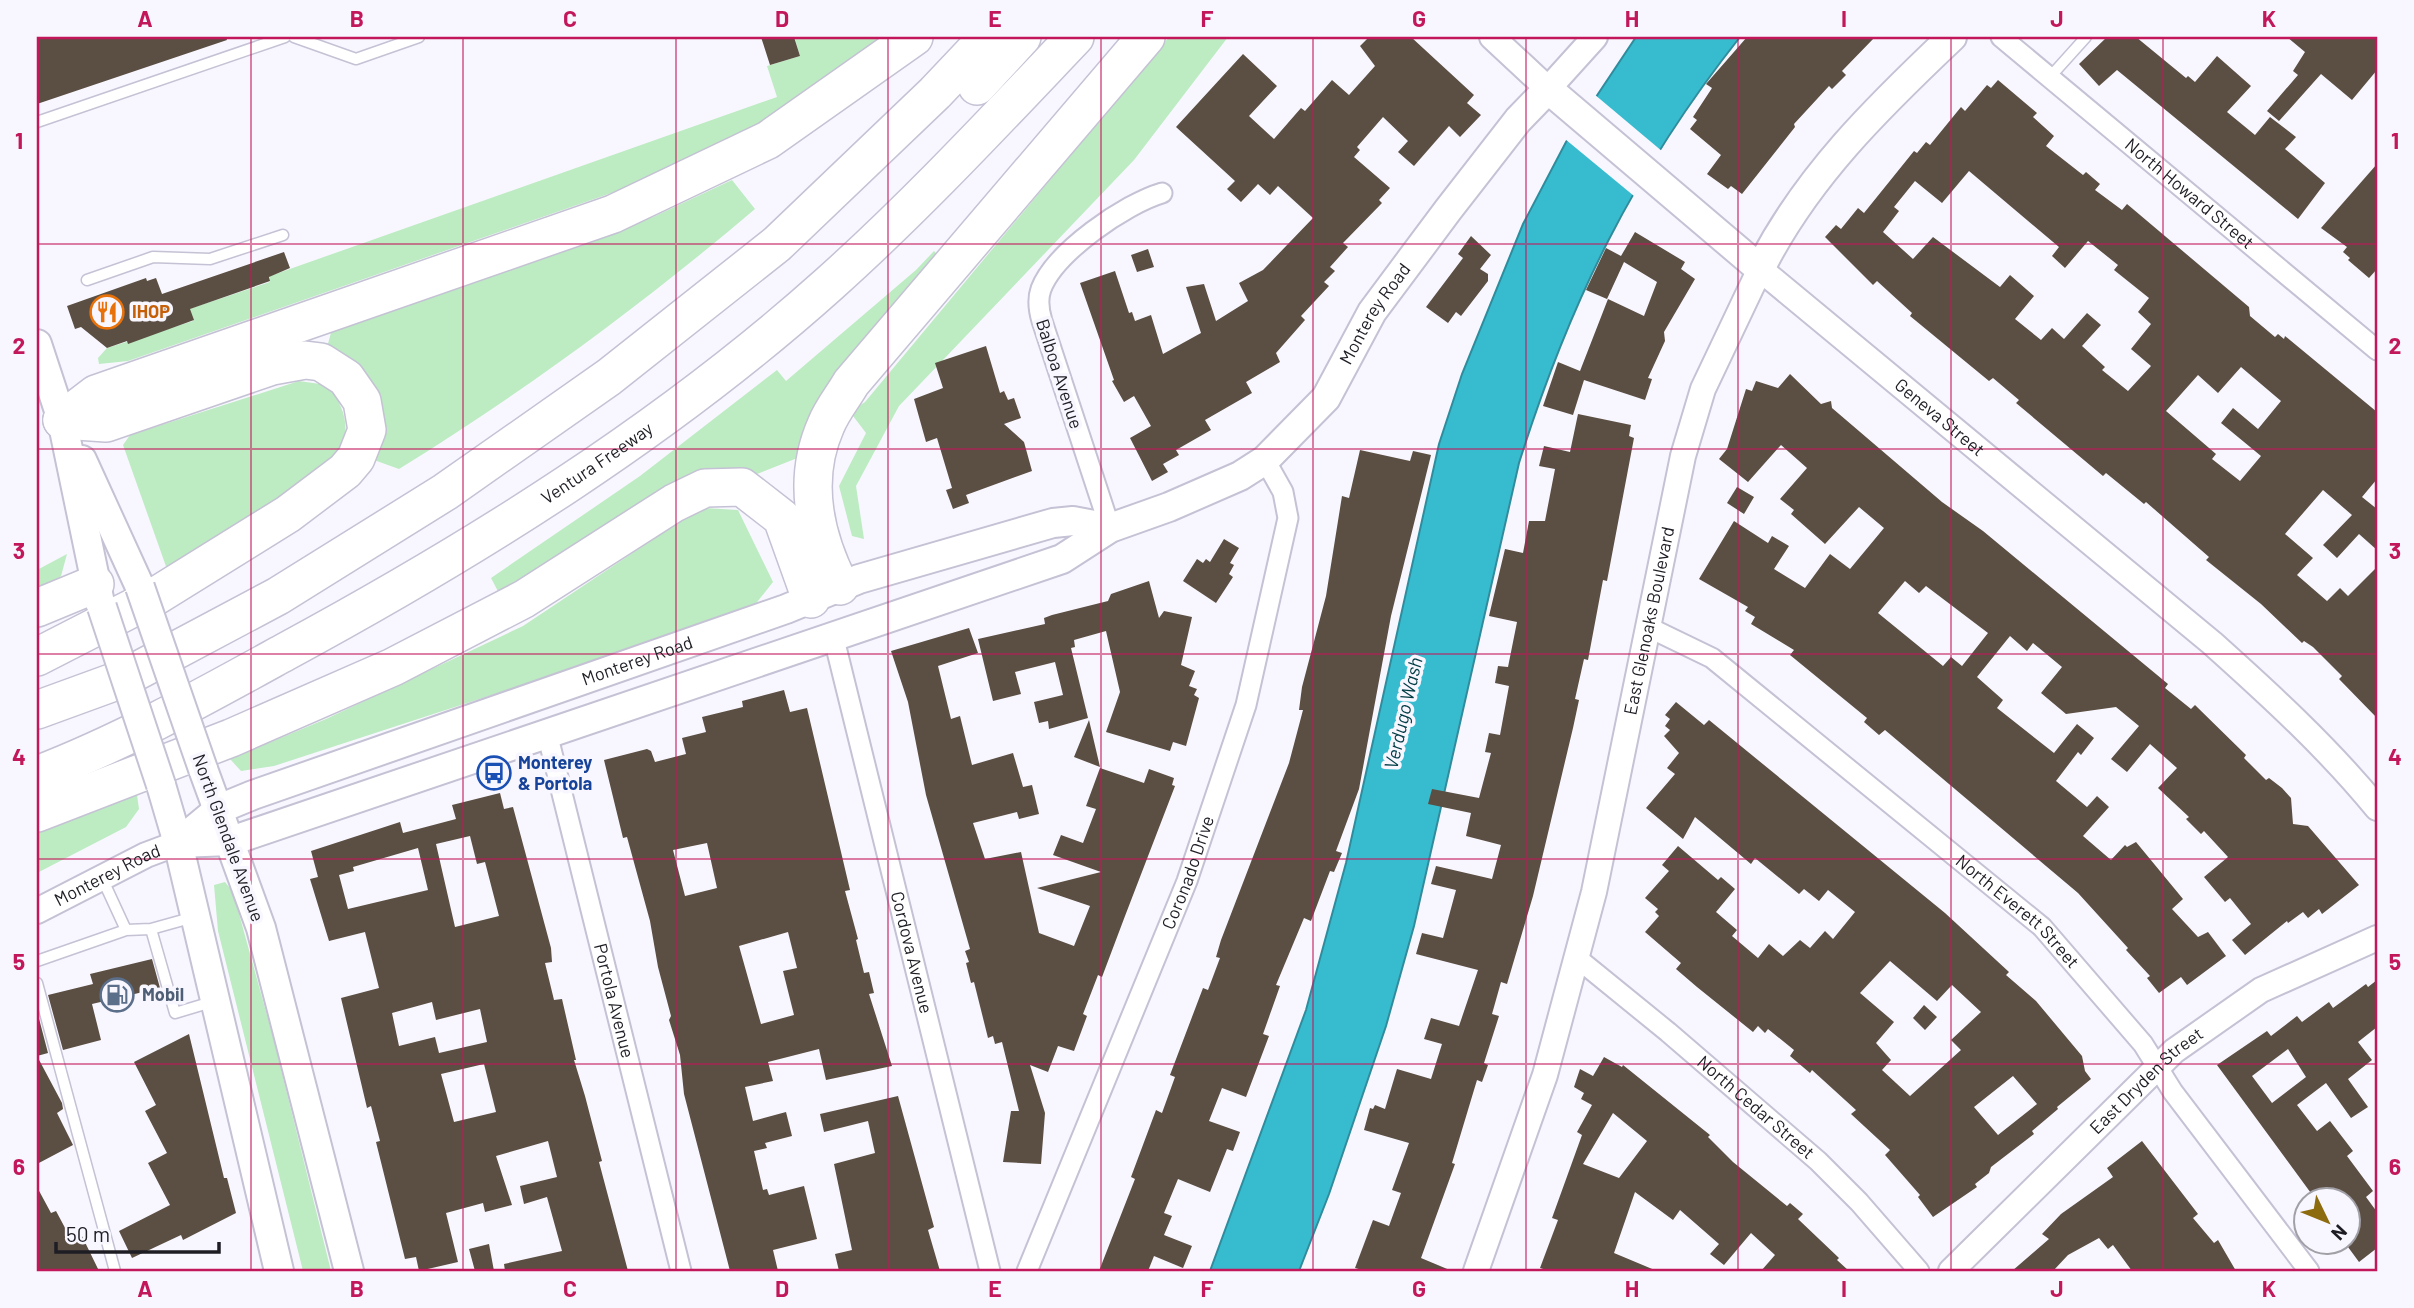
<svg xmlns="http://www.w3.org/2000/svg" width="2414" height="1308" font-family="Barlow,sans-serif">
<rect width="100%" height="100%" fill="#f8f7ff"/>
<path fill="#bdebc2" d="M801,37H894L781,114L663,175L128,361L99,364L98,358L107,348L193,321L189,309L270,282V276L777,97L767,66L800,56L795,39Z
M1169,37H1228L1134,160L899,406L856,486L864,539L852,536L839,486L866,433L850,412L865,402Z
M732,180L755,209C643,304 524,392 399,469L374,460L326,351L332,329L653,217Z
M934,251L944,261L805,455L747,478L502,599L491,578L640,476L777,370L786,381L916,270Z
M299,381L327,385C345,407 351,427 340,454L272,508L168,572L123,445L130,435Z
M705,508L738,510L773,582L754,606L740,614L274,766L241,771L230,759L326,719L523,626L685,518Z
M67,554L61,576L37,595V570Z
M137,795L139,809L126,827L37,873V832Z
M225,882L233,892L273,1037L331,1271H303L218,931L214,885Z"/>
<path fill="#37bccf" stroke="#308c9c" stroke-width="2" d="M1636,37H1740C1634,171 1570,301 1519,463L1414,926L1386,1026L1329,1194L1299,1271H1210L1306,1010L1346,863L1439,444L1462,374L1523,224L1566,142Z"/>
<path fill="#f8f7ff" d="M1594,94L1663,152L1634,196L1565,139Z"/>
<path fill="#5b4e42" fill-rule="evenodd" d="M37,37H226L227,40L37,104Z
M761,37H794L800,56L770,65Z
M1369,37H1411L1474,95L1467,103L1481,115L1460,137L1449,126L1414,166L1398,152L1408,141L1383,117L1357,147L1360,150L1354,157L1390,188L1379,200L1382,203L1343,243L1348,247L1330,267L1335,271L1324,282L1329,286L1301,316L1305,320L1276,353L1280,362L1246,382L1252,393L1205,420L1211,430L1176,450L1179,455L1163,464L1168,472L1152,481L1130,438L1151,426L1134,396L1124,402L1112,381L1114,380L1080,283L1115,271L1129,313L1132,312L1135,321L1151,315L1163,354L1201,333L1186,287L1204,284L1216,321L1248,301L1239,283L1263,270L1313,218L1278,186L1270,195L1258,184L1241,202L1227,189L1235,181L1176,127L1243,54L1277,86L1249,116L1274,139L1301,108L1305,111L1332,80L1349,95L1375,66L1360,46Z
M1747,37H1875L1842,71L1846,75L1832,89L1829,86L1794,124L1795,127L1742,194L1731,186L1728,189L1707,174L1721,155L1690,129L1697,120L1693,117L1712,88L1706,84Z
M2107,37H2136L2186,78L2188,76L2195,82L2217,56L2251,86L2227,112L2255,135L2270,117L2296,137L2285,149L2325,183L2298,219L2117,70L2099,86L2079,64Z
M2287,37H2377V70L2352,100L2321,74L2279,121L2267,111L2298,75L2293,71L2305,52Z
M1998,80L2037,113L2033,117L2054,136L2046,146L2083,175L2086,172L2100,184L2095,190L2122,210L2127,204L2249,307L2250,316L2275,337L2278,334L2284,339L2285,336L2377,412V479L2362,497L2377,509V550L2359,534L2337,558L2323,545L2352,515L2323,490L2285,534L2313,558L2297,575L2327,601L2340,588L2348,596L2377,567V718L2339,679L2342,676L2313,647L2304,641L2302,643L2261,604L2206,560L2209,557L2146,502L2144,504L2106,473L2103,476L2016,403L2019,400L1993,378L1989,381L1910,316L1912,313L1877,281L1873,285L1825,237L1836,225L1841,229L1858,208L1864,213L1914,151L1917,153L1926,142L1930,145L1961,107L1965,111L1987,85L1991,88ZM1969,171L2059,247L2052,256L2065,268L2088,241L2118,265L2114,270L2149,298L2138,312L2151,324L2131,349L2151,366L2128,391L2102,370L2105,367L2082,346L2101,325L2087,313L2064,339L2052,328L2041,340L2015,319L2034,296L2010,275L2000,287L1933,237L1913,259L1883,232L1899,211L1894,207L1915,181L1942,203ZM2241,367L2281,401L2258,429L2233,408L2221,423L2261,456L2240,481L2212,459L2216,454L2166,411L2198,375L2218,393Z
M2377,164V269L2369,278L2348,260L2350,258L2343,252L2347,247L2321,228Z
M1635,232L1685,262L1681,269L1695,279L1664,332L1665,341L1648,378L1652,379L1645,400L1584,380L1573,415L1543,406L1558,362L1580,371L1608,299L1644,316L1657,282L1624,262L1607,299L1586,290L1606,248L1621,256Z
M1471,236L1491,255L1480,269L1488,274V281L1461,316L1456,312L1448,323L1426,307L1463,258L1458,254Z
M1148,249L1154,267L1137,272L1131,255Z
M284,252L290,268L269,277L270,281L190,309L194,320L128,344L127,341L107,348L81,327L75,329L67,306L146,278L147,281L156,278L162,294Z
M986,346L1000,393L1004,391L1008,400L1014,398L1021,418L1004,424L1024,442L1032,471L966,495L969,503L953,509L946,490L952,488L937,438L926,442L914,399L943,388L935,363Z
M1790,374L1821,404L1831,401L1832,408L1942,502L1983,531L2168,684L2165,688L2191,709L2195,705L2246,755L2244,758L2266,780L2269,778L2282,788L2291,798L2293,824L2308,826L2359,885L2322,914L2319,909L2308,918L2303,912L2288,923L2287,921L2245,955L2232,940L2251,924L2230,898L2225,902L2204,877L2228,857L2204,831L2201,834L2186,819L2189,817L2158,788L2177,768L2150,744L2127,772L2111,759L2139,726L2116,707L2066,714L2041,693L2062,667L2033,643L2027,651L2010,636L1977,677L2003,700L1997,708L2054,753L2077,724L2094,738L2081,755L2078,752L2056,781L2087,807L2097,796L2109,807L2083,836L2111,860L2125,845L2127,847L2136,842L2183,899L2172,909L2198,937L2208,932L2226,956L2187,985L2181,977L2159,993L2147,978L2150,976L2126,950L2128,948L2078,893L1885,730L1879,735L1864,722L1867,718L1790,655L1794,650L1751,624L1755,617L1745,611L1748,607L1699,579L1734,521L1768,543L1772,536L1789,546L1774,569L1805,588L1830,554L1850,569L1884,528L1859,507L1825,544L1791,514L1794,510L1780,499L1807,468L1781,445L1748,482L1719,459L1727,449L1746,389L1752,391L1756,381L1778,388ZM1905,581L1919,593L1926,586L1988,633L1962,666L1951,657L1943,666L1878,613Z
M1578,414L1631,425L1629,436L1634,438L1607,581L1603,580L1588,660L1584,659L1575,699L1579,700L1573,728L1533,896L1507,984L1501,982L1492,1014L1499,1016L1484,1063L1488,1065L1482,1082L1477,1080L1452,1163L1455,1164L1421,1258L1452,1271H1366L1355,1268L1373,1220L1389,1226L1401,1193L1392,1190L1409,1143L1364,1130L1370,1108L1373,1109L1375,1105L1385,1109L1397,1069L1431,1079L1442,1044L1424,1039L1431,1018L1459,1026L1478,970L1416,954L1422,933L1443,938L1456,890L1431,884L1436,866L1492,879L1501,845L1466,836L1471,813L1428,804L1432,789L1479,798L1491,753L1485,752L1489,733L1500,735L1509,686L1495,683L1498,666L1508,667L1517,622L1489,616L1505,549L1523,553L1529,521H1545L1555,469L1539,466L1544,446L1570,452Z
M1360,450L1410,461L1413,451L1431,455L1391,616L1359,789L1336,851L1342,853L1334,872L1330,871L1311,921L1304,918L1276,985L1280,986L1263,1034L1269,1036L1246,1097L1222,1088L1209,1121L1240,1132L1233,1151L1227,1149L1210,1192L1178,1179L1164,1213L1172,1216L1164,1235L1192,1246L1183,1268L1154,1256L1148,1271H1099L1135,1179L1131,1177L1156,1110L1162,1113L1175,1077L1170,1075L1203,988L1208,990L1220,958L1216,957L1221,940L1289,763L1303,710H1299L1302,687L1326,596L1342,496L1349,498Z
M1737,487L1754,497L1744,514L1727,503Z
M1224,539L1239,548L1230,563L1234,565L1229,574L1233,577L1216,603L1183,581L1197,559L1203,563L1206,559L1210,562Z
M1149,581L1159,618L1164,611L1192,617L1181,665L1195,671L1189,686L1197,689L1194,695L1199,698L1186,746L1173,742L1170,751L1106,732L1120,692L1106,631L1074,640L1075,647L1071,648L1088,718L1049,729L1048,721L1039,723L1034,702L1063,695L1055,662L1015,672L1021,694L993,701L978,639L1045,624L1044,618L1052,615L1108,601L1111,594Z
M969,628L978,653L938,666L951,719L960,716L972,765L1013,753L1023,787L1032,785L1039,814L1019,819L1017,812L973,823L985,859L1021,852L1039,933L1074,946L1090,906L1037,888L1101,872L1053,855L1061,835L1083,843L1096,809L1086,806L1100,768L1144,783L1149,769L1174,778L1172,785L1175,786L1125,916L1102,977L1098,975L1083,1014L1087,1016L1074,1051L1058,1046L1048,1072L1030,1065L1045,1113L1041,1164L1003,1162L1011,1111H1019L1002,1042L995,1044L993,1036L988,1038L974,982L971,983L966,963L969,962L965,951L970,949L926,795L908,702L891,651Z
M784,690L790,712L807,708L850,890L845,891L858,939L856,940L864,973L869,972L874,993L869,994L892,1066L826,1080L819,1049L768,1062L773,1081L745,1087L753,1121L786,1112L792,1136L765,1143L767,1148L754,1151L763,1190L767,1189L769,1195L804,1186L817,1239L773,1250L778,1271H730L684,1094L680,1055L669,1020L671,1016L658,967L650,921L627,837L623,838L604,760L647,749L651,751L655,762L686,754L682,738L706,732L702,717L743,707L742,701ZM707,843L717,888L685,896L673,850ZM788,932L797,968L783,971L794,1015L761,1024L739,946Z
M1676,702L1704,725L1709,720L1945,913L2009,972L2006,975L2036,1001L2082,1056L2085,1071L2091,1079L2057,1107L2058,1109L2032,1131L2034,1134L1991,1167L1989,1173L1975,1184L1977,1187L1933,1217L1918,1197L1920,1195L1885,1155L1890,1150L1851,1114L1856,1110L1812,1070L1810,1073L1790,1056L1794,1050L1768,1029L1765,1033L1758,1026L1753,1032L1697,987L1676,969L1681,963L1645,932L1659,916L1655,912L1658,909L1645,898L1669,871L1662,865L1678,846L1718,880L1721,877L1735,889L1716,912L1737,930L1732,936L1758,958L1769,944L1783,956L1800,940L1810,948L1825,931L1833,939L1855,912L1828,890L1819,901L1804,889L1799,894L1755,858L1751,864L1695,817L1683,839L1646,808L1675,774L1667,768L1679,753L1664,736L1670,730L1665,726L1670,719L1665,715ZM1890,961L1937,1001L1952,985L1981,1012L1951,1040L1961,1050L1910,1096L1882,1070L1891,1060L1876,1043L1894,1022L1860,993ZM2013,1076L2037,1104L1998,1135L1974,1107Z
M1089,720L1100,767L1074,757Z
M500,793L504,809L513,807L551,948L552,962L545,963L554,1000L562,999L576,1060H574L585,1096L602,1161L599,1162L628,1271H505L504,1264L562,1251L547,1197L524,1204L520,1186L557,1177L548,1141L496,1156L512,1205L485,1212L483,1203L446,1213L458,1262L419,1271L416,1257L405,1259L376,1142L380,1141L371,1106L367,1108L341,998L379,988L365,932L329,941L310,879L318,877L311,851L400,822L403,833L456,819L452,805ZM470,836L477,864L485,862L499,916L455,927L436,844ZM418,848L428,890L348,909L339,875L354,871L353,867ZM432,1002L436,1020L480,1009L487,1042L439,1053L435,1037L399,1046L392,1013ZM484,1064L496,1112L454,1122L441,1074Z
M152,959L160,988L92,1004L101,1040L63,1050L48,995L93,984L90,974Z
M2377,980V1027L2358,1042L2372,1060L2348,1079L2368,1107L2351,1118L2326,1083L2297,1105L2317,1131L2330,1121L2353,1151L2347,1156L2373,1191L2366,1197L2377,1212V1248L2359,1262L2348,1247V1200H2316L2217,1065L2267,1031L2271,1036L2297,1016L2302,1022L2329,1002L2333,1008L2366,984L2368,987ZM2288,1049L2306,1077L2272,1103L2252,1076Z
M1924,1005L1937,1017L1925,1030L1913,1018Z
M37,1011L48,1053L37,1056L62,1103L63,1109L57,1113L73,1145L37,1164Z
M189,1034L224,1178H227L236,1213L183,1240L181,1235L132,1258L119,1231L170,1205L148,1163L167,1153L145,1111L156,1105L134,1062Z
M1604,1057L1622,1067L1623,1065L1710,1135L1708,1137L1733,1162L1787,1206L1790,1203L1803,1214L1798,1219L1839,1258L1837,1260L1849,1271H1761L1775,1255L1751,1233L1724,1265L1710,1254L1719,1244L1680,1210L1673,1220L1635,1192L1614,1253L1657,1271H1550L1540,1268L1558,1220L1552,1218L1582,1135L1577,1132L1592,1105L1581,1099L1584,1093L1574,1087L1580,1069L1593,1076ZM1613,1113L1647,1141L1619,1178L1583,1164Z
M898,1096L934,1227L928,1230L940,1271H839L835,1254L852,1250L834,1164L875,1153L868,1121L824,1132L820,1114Z
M2142,1141L2198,1214L2193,1218L2214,1243L2218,1240L2236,1271H2132L2113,1245L2108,1249L2099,1238L2068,1255L2053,1271H2012L2049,1239L2042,1234L2061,1214L2113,1177L2107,1168Z
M37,1187L51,1213L56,1211L71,1239L81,1234L99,1271H37Z
M489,1244L494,1271H475L469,1249Z"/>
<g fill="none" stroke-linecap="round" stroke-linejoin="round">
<defs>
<path id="service" d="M294,37L356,59L419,37
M2050,77L2086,37
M37,122L285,37
M87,280L153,257L210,259L283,235
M102,878L126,930
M151,929L175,1013L215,1001
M37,961L126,930L151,929L194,917
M37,983L115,1271"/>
<g id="minor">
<path id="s1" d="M2001,37L2377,350"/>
<path d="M1110,528L1042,321C1039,311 1037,300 1041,289C1055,252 1125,204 1162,193"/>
<path id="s2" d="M1650,628L1712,658L2042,927L2143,1044L2173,1092L2309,1271"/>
<path id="s3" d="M833,635L990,1271"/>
<path id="s4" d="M547,733L681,1271"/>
<path id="s5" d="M1577,958L1668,1032L1818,1161L1859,1202L1919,1271"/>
<path id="s6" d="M1027,1271L1187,881L1246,705L1288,518L1283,492L1265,460"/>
</g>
<g id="tertiary">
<path d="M1492,37L1548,89L1595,37"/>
<path id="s7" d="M37,911L146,855L178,843"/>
<path id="s8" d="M1476,1271L1545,1075L1594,892L1683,456L1703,389L1760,269L2212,643C2270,695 2328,748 2377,808"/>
<path id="s9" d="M1951,1271L2174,1051L2261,990L2377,938"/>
</g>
<g id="secondary">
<path d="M37,344L62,420L100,603"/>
<path d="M82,460L140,587"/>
<path d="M203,769L261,928L349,1271"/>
<path d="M161,785L178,843L279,1271"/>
<path id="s10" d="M178,843L231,841L1062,559L1110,528L1169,507L1240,476L1265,460L1326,398L1372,312L1448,210L1518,120L1548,89L1760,269C1806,177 1878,107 1952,37"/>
<path id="s11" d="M178,843L219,809L253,795L786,609L859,579L1053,523L1073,521L1110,528"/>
</g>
<g id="motorway">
<path d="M977,86L1022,37"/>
<path d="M62,420L96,394L613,214L768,140L914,37"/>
<path d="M840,586C814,535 802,479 826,425C832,410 843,397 851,383L1146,37"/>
<path d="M37,608L95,584"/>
<path d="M37,657L156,596L288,514L345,471L356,458L367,430L362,401L346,378L321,362L305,360L272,366L106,423L62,420"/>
<path d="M37,710L122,679L278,596L445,492L609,377L777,244L935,93L988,37"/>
<path id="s12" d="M37,775C123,742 205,696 285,652C477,548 666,430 829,284C915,207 995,121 1075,37"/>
<path d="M37,813L231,738L393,667L524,599L674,503L705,488L742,487L782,518L811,599"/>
</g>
</defs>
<use href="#service" stroke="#c4c2d4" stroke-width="13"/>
<use href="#minor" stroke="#c4c2d4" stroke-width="23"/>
<use href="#tertiary" stroke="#c4c2d4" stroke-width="28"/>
<use href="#secondary" stroke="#c4c2d4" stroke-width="32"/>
<use href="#motorway" stroke="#c4c2d4" stroke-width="40"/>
<use href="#service" stroke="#fff" stroke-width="10"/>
<use href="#minor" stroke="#fff" stroke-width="19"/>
<use href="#tertiary" stroke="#fff" stroke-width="24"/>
<use href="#secondary" stroke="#fff" stroke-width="28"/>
<use href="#motorway" stroke="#fff" stroke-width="37"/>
<defs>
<path id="secondary-bridge" d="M140,587L203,769
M102,607L161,785"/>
</defs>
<use href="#secondary-bridge" stroke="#c4c2d4" stroke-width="32" stroke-linecap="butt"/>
<use href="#secondary-bridge" stroke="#fff" stroke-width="28"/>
</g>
<path fill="none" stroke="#c2185b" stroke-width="2" stroke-opacity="0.55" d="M251,37V1271M463,37V1271M676,37V1271M888,37V1271M1101,37V1271M1313,37V1271M1526,37V1271M1738,37V1271M1951,37V1271M2163,37V1271M37,244H2377M37,449H2377M37,654H2377M37,859H2377M37,1064H2377"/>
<defs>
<symbol id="restaurant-ring" viewBox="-11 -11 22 22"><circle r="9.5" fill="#f8f7ff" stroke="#e8710a" stroke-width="1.5"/><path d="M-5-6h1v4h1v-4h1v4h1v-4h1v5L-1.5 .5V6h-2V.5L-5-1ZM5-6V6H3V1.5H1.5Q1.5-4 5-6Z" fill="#e8710a"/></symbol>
<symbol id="bus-ring" viewBox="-11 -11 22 22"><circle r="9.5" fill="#f8f7ff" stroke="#1a4fb4" stroke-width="1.5"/><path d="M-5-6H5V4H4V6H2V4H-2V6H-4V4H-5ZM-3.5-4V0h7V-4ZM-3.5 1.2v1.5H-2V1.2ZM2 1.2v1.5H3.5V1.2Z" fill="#1a4fb4"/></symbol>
<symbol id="fuel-ring" viewBox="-11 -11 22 22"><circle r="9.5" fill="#f8f7ff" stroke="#5c6f8a" stroke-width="1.5"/><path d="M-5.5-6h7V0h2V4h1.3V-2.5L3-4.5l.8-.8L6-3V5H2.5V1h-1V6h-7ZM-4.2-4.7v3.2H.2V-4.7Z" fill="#5c6f8a"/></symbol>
</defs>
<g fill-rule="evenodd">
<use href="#restaurant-ring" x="88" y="293" width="38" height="38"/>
<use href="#bus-ring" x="475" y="754" width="38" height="38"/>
<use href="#fuel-ring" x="98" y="976" width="38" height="38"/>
</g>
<g text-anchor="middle" stroke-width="7" stroke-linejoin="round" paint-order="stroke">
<g font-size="18" fill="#1e1d24" stroke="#f8f7ff">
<text dy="6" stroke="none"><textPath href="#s1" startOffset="245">North Howard Street</textPath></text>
<text dy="6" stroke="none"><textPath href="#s10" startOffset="1342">Monterey Road</textPath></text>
<text transform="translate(1059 374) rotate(72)" y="6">Balboa Avenue</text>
<text dy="6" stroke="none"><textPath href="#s8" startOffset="1278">Geneva Street</textPath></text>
<text dy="6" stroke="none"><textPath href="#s12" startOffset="642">Ventura Freeway</textPath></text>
<text dy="6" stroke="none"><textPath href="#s8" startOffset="674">East Glenoaks Boulevard</textPath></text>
<text dy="6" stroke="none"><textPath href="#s11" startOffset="497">Monterey Road</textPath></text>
<text transform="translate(228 838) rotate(70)" y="6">North Glendale Avenue</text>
<text dy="6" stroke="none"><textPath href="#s6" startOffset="430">Coronado Drive</textPath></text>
<text dy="6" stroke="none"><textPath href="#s7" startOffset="79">Monterey Road</textPath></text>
<text dy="6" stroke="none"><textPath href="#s2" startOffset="466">North Everett Street</textPath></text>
<text dy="6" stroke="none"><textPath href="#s3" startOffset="327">Cordova Avenue</textPath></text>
<text dy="6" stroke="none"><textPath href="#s4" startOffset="276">Portola Avenue</textPath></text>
<text dy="6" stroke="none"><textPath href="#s9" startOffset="273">East Dryden Street</textPath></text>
<text dy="6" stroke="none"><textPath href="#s5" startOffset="233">North Cedar Street</textPath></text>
</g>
<g font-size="18" font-weight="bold" fill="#c56008" stroke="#f8f7ff" text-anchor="start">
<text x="132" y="318">IHOP</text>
</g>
<g font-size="18" font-weight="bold" fill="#164399" stroke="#f8f7ff" text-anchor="start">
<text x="518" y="769">Monterey<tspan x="518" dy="21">&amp; Portola</tspan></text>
</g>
<g font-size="18" font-weight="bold" fill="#4e5e75" stroke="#f8f7ff" text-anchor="start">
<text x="142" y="1001">Mobil</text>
</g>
<g font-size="19" font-style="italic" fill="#003c44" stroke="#f8f7ff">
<text transform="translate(1403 713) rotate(-77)" y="7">Verdugo Wash</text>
</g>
</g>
<rect width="2414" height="1308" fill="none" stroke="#f8f7ff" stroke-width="77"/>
<g transform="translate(2327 1221) rotate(133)"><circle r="33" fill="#f8f7ff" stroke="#a1a0a7" stroke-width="2"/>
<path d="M0-5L12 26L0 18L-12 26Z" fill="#8d6c0f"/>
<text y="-10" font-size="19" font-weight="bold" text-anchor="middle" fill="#1e1d24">N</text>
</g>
<path d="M56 1242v10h163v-10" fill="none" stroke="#1e1d24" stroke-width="3.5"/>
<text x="66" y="1242" font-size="21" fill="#1e1d24" stroke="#f8f7ff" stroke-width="5" paint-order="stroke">50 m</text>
<rect x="38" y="38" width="2338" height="1232" fill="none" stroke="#c2185b" stroke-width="2.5"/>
<g font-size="23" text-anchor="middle" font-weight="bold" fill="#c2185b">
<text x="145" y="27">A</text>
<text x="357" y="27">B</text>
<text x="570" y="27">C</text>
<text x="782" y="27">D</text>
<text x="995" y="27">E</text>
<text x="1207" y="27">F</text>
<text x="1419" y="27">G</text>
<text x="1632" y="27">H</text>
<text x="1844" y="27">I</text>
<text x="2057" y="27">J</text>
<text x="2269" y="27">K</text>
<text x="19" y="149">1</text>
<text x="2395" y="149">1</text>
<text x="19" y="354">2</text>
<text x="2395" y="354">2</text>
<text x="19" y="559">3</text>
<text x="2395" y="559">3</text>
<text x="19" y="765">4</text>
<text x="2395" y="765">4</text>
<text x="19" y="970">5</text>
<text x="2395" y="970">5</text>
<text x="19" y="1175">6</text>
<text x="2395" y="1175">6</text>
<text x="145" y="1297">A</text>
<text x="357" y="1297">B</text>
<text x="570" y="1297">C</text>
<text x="782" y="1297">D</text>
<text x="995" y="1297">E</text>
<text x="1207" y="1297">F</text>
<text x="1419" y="1297">G</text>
<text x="1632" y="1297">H</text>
<text x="1844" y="1297">I</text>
<text x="2057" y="1297">J</text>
<text x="2269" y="1297">K</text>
</g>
</svg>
